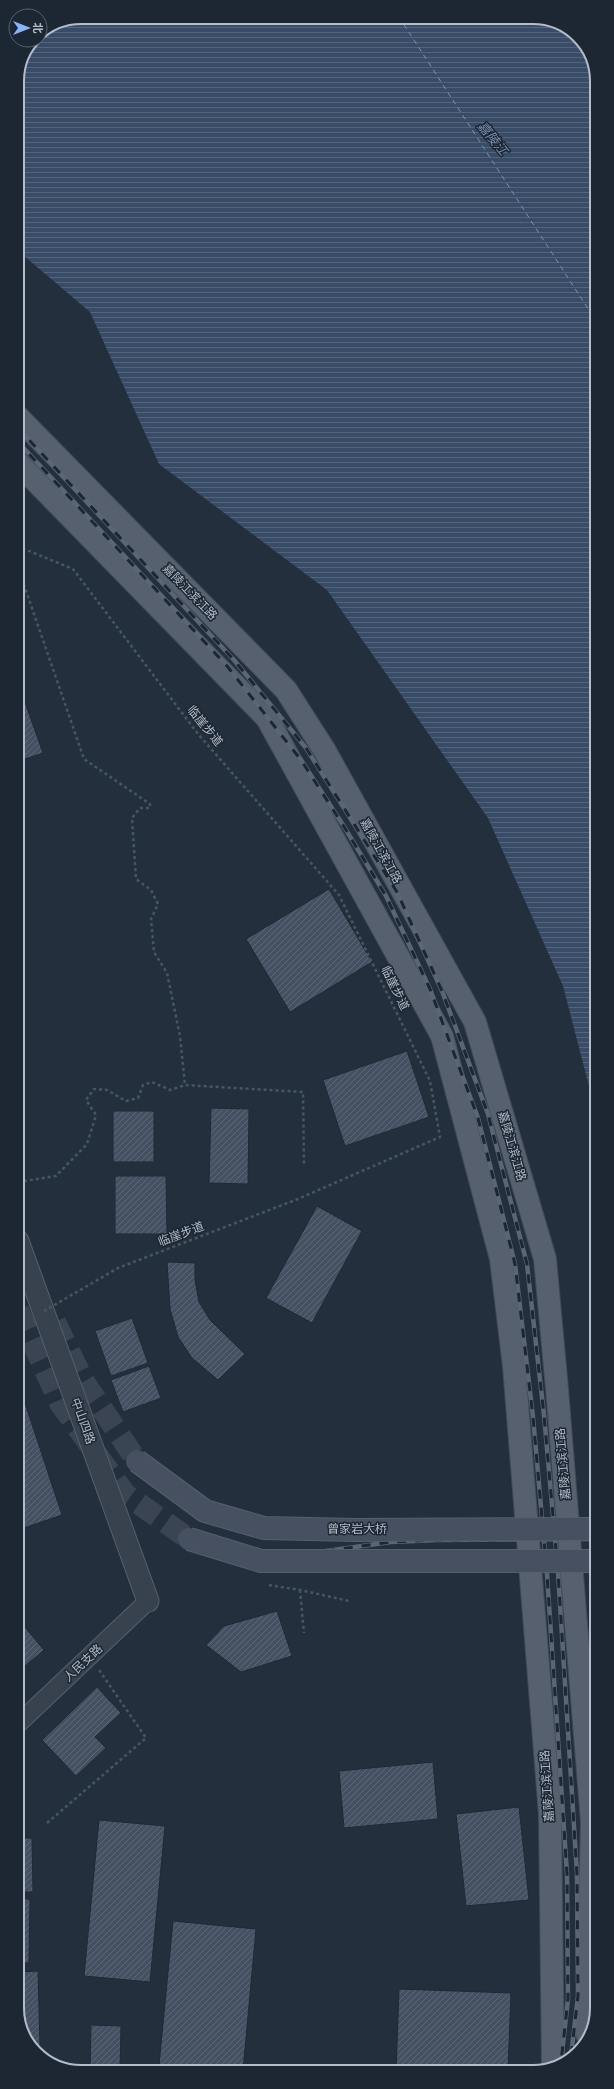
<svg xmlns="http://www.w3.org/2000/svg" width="614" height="2089" font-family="'PT Sans','Noto Sans SC',sans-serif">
<defs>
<pattern id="water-rules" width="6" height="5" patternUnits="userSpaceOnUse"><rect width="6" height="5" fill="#394c67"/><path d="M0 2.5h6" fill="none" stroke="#53647b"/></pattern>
<pattern id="building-hatch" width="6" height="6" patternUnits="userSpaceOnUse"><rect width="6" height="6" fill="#455162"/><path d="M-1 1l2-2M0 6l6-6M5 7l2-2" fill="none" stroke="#5d6877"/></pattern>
</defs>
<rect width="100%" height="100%" fill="#242f3e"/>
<path fill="url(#water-rules)" d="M81,17L541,18L576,33L596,68V1113L563,986L488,818L327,590L159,464L90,312L17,250V80L34,40H40V34Z"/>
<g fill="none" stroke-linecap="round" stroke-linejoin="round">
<path stroke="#7c92b1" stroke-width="1" stroke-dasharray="5 4" stroke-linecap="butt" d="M399,17L596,321"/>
</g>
<path fill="url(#building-hatch)" stroke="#1f2835" d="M21,691L43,753L19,761L17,757V692Z
M329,889L372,962L290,1012L246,939Z
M407,1051L429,1117L345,1146L323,1080Z
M211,1108L249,1109L248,1184L209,1183Z
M113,1111H154V1162H113Z
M115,1176H166L167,1234H115Z
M317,1206L362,1231L312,1323L266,1298Z
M167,1262L195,1263V1280L199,1302L210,1320L245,1354L218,1380L192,1358L178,1337L170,1309Z
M132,1318L148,1363L111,1376L95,1331Z
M149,1366L161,1398L123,1412L111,1380Z
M24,1400L62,1515L18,1530V1402Z
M277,1611L292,1656L241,1672L206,1645L224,1626Z
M18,1619L44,1650L18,1672Z
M97,1687L121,1713L95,1737L106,1748L76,1776L42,1740Z
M433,1762L438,1819L344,1828L339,1771Z
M519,1807L529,1900L466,1906L456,1814Z
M99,1820L165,1826L150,1982L84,1976Z
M18,1838H32L33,1892H18Z
M18,1899H30L29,1963H18Z
M173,1921L256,1929L243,2071L222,2072L159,2065Z
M38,1971L40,2046H33L20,2024L19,1972Z
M399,1989L511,1993L508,2071H396Z
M91,2025L121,2026L120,2072H90Z"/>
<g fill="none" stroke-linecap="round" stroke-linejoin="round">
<path stroke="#3a4453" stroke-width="22" stroke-dasharray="22 11" stroke-linecap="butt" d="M18,1310L60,1403L125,1494L189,1539
M55,1322L84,1382L137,1461"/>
<defs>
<path id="minor" d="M18,1724L148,1601"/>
<path id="tertiary" d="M18,1241L148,1601"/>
<path id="primary" d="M17,416L286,690L325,751L475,1022L545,1259L557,1389L592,1822L587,2034
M17,462L267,718L442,1036L501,1259L514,1366L550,1814L553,2067"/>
</defs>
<use href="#minor" stroke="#565f6c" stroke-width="19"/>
<use href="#tertiary" stroke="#565f6c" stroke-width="23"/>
<use href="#primary" stroke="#414a57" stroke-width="24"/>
<path stroke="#44595c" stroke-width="2.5" stroke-dasharray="3 3" stroke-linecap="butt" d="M17,586L24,585L84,759L150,804V808H140L132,818L136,879L151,890L158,904L151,919L154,952L167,973L180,1036L185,1085
M18,1182L56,1176L87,1144L96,1115L86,1100L94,1089L107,1090L126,1101L138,1098L143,1085L152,1082L170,1090L185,1085L303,1092L304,1166
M269,1585L300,1590L349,1601
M300,1590L304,1633
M47,1823L146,1738L99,1670"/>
<use href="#minor" stroke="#38414e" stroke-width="17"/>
<use href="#tertiary" stroke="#38414e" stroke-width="21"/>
<use href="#primary" stroke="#56606e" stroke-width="22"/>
<defs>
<path id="rail" d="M17,427L234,660L306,748L397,892L442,991L488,1114L527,1264L544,1415L558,1572L577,1874L578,1996L571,2056
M17,441L227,666L301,760L343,825L386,896L430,989L478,1118L515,1264L533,1417L547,1574L567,1874L568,1999L561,2062
M326,1551L391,1542L439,1540L597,1539
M322,1565L393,1556L440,1554L597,1552"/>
</defs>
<use href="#rail" stroke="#5a6575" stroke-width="4.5"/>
<use href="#rail" stroke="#1d2633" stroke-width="3" stroke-dasharray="9" stroke-linecap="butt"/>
<defs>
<path id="secondary-bridge" d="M137,1461L205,1511L264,1528L355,1530L597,1529
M189,1539L261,1561H597"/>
</defs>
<use href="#secondary-bridge" stroke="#565f6c" stroke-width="24" stroke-linecap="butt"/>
<path stroke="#44595c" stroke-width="2.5" stroke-dasharray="3 3" stroke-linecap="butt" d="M17,546L73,569L198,734L339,895L430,1081L440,1137L298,1199L118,1268L44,1311"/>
<use href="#secondary-bridge" stroke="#465061" stroke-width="22"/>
</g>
<g text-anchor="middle" stroke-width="3" stroke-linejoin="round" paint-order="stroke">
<g font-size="12" fill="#b4bcc9" stroke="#1d2633">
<text transform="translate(190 592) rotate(46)" y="4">嘉陵江滨江路</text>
<text transform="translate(205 726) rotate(51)" y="4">临崖步道</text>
<text transform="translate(381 851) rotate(61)" y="4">嘉陵江滨江路</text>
<text transform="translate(395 988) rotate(64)" y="4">临崖步道</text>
<text transform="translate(512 1146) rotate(74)" y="4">嘉陵江滨江路</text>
<text transform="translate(181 1234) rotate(-21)" y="4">临崖步道</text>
<text transform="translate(83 1421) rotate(70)" y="4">中山四路</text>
<text transform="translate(563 1464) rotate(-95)" y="4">嘉陵江滨江路</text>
<text x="357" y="1533">曾家岩大桥</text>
<text transform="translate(83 1663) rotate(-43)" y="4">人民支路</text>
<text transform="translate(547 1786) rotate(-94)" y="4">嘉陵江滨江路</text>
</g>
<g font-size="13" font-style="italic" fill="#7c92b1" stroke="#1d2633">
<text transform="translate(493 138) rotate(50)" y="5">嘉陵江</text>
</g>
</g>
<path d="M0 0H614V2089H0ZM81 24H533A57 57 0 0 1 590 81V2008A57 57 0 0 1 533 2065H81A57 57 0 0 1 24 2008V81A57 57 0 0 1 81 24Z" fill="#1d2633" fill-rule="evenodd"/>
<path fill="none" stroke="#b4bcc9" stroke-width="2" d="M81 24H533A57 57 0 0 1 590 81V2008A57 57 0 0 1 533 2065H81A57 57 0 0 1 24 2008V81A57 57 0 0 1 81 24Z"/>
<g transform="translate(28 28) rotate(90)"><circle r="19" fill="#1d2633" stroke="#59626f"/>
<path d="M0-3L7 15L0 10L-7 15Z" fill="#8ab4f8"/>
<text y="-6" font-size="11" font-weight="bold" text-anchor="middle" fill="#b4bcc9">北</text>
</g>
</svg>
